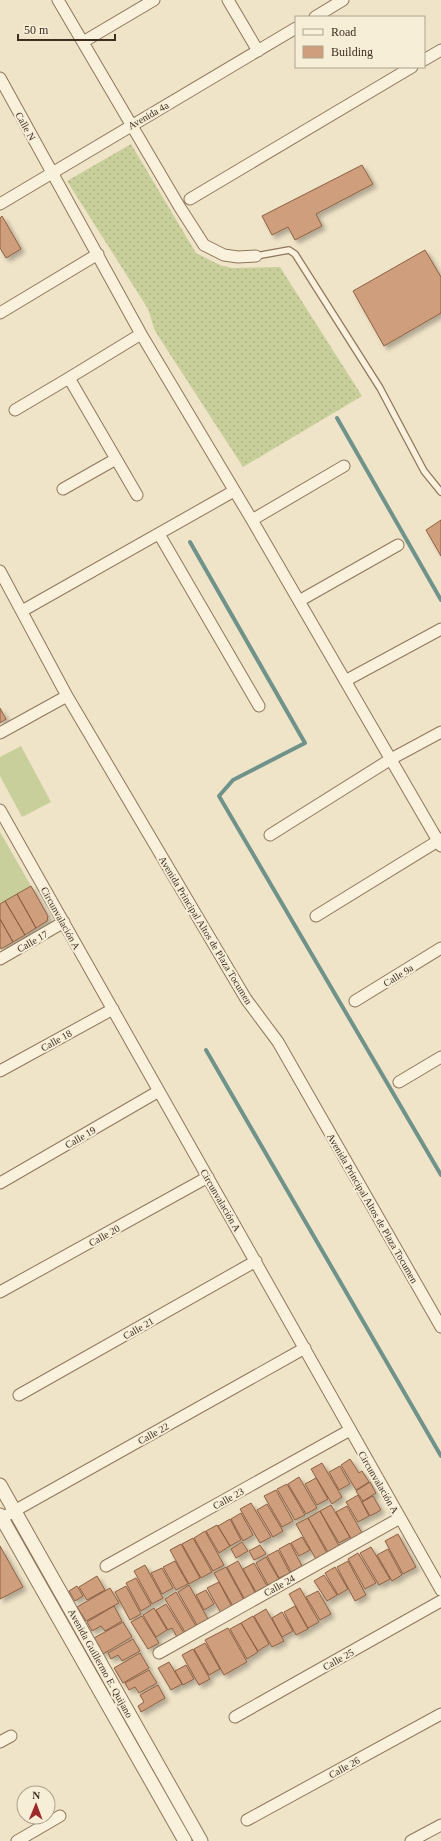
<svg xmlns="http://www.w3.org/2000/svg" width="441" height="1841" font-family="Georgia,serif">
<defs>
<pattern id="grass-dots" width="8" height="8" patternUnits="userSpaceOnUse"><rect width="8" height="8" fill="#c9cf9b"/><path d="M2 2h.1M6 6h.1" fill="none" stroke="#aeb285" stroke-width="1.8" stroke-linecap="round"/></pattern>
<filter id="shadow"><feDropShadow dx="3.5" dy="3.5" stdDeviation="2" flood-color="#0004"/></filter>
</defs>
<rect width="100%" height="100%" fill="#f0e4c8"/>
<path fill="url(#grass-dots)" d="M131,144L196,253L220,265L232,268L280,267L362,396L243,467L155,331L148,309L67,181Z"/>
<path fill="#c9cf9b" d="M21,746L51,802L22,817L0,776V757Z
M0,832L31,886L0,904Z"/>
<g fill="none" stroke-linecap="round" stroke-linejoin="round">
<path stroke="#6f938a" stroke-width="4" d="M337,418L441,600
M190,542L305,743L233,780L219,796L441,1175
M206,1050L441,1456"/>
</g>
<path fill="#cf9f7d" stroke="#8d5f41" filter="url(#shadow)" d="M362,165L373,184L316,214L322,226L295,240L288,227L272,235L262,216Z
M2,216L21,249L6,258L0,248V218Z
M425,250L441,277V313L384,346L353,291Z
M441,520V556L426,530Z
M0,708L6,719L0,723Z
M31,886L48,916L47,921L36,928L17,894Z
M17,894L36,928L25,935L5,901Z
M5,901L25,935L13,942L0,919V904Z
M0,919L13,942L1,949L0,947Z
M350,1459L359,1473L362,1471L369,1482L356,1490L341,1465Z
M322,1463L342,1497L332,1504L311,1469Z
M340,1466L350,1484L339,1490L329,1472Z
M299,1477L317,1508L306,1514L288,1484Z
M316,1478L328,1499L317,1505L305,1484Z
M370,1482L376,1493L363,1501L356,1491Z
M287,1484L305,1515L295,1520L277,1489Z
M276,1490L293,1521L282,1527L264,1496Z
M358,1495L369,1516L358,1522L346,1502Z
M373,1496L381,1510L370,1516L362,1502Z
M251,1503L271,1537L260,1543L240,1509Z
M267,1504L283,1531L273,1537L257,1510Z
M331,1505L350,1537L339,1543L320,1511Z
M347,1506L362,1533L351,1539L336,1512Z
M320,1511L339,1546L328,1552L308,1518Z
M241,1513L253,1535L243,1541L231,1519Z
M308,1518L328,1555L317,1561L296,1524Z
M230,1519L241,1540L230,1546L218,1526Z
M217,1525L230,1546L219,1553L206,1531Z
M205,1531L224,1565L213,1571L194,1538Z
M398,1534L416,1567L403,1574L385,1541Z
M302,1537L310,1550L299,1556L291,1543Z
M193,1538L212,1572L201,1578L182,1544Z
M242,1542L248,1551L236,1558L231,1549Z
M290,1543L302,1566L291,1572L279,1549Z
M181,1544L200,1578L189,1584L170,1550Z
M260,1545L266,1554L254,1560L249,1551Z
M0,1546L23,1587L0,1599Z
M371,1547L390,1579L379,1585L360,1553Z
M388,1549L402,1575L392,1581L377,1555Z
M278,1550L290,1573L279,1578L267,1556Z
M358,1553L376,1583L365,1589L348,1559Z
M266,1557L279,1579L268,1585L256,1563Z
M175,1561L188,1584L176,1590L163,1567Z
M238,1561L256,1594L245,1600L227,1567Z
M348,1561L366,1595L355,1601L337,1567Z
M254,1563L267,1586L256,1592L243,1569Z
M145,1565L163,1598L152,1604L134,1571Z
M226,1567L244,1600L233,1606L214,1573Z
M335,1567L348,1589L338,1595L325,1573Z
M162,1568L173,1588L162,1594L151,1573Z
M324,1575L337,1595L327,1601L314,1581Z
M97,1576L105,1590L87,1600L79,1587Z
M136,1578L151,1605L141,1611L126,1583Z
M219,1582L232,1607L221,1613L207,1588Z
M189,1585L208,1619L197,1625L178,1592Z
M77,1586L83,1596L75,1601L69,1591Z
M126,1586L141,1614L130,1620L115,1592Z
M110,1588L119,1603L86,1621L77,1607Z
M300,1588L319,1622L308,1628L289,1594Z
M206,1590L214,1604L204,1610L196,1595Z
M318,1591L331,1614L320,1620L306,1597Z
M176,1592L196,1626L185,1632L165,1599Z
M166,1604L184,1633L177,1637L172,1628L168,1630L156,1610Z
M114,1606L122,1621L105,1631L101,1626L92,1631L87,1622Z
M295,1606L308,1629L296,1635L284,1612Z
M154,1608L167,1630L156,1637L143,1615Z
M266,1609L284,1641L272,1647L254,1616Z
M282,1612L293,1631L282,1637L272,1618Z
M142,1616L159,1643L148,1649L131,1622Z
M253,1616L269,1644L258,1651L241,1623Z
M123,1622L132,1637L103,1654L94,1638Z
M241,1623L258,1652L247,1659L230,1629Z
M228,1628L247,1662L224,1675L205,1640Z
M133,1639L140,1651L122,1661L118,1655L111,1659L108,1653Z
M205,1643L220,1669L209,1675L194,1649Z
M193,1649L210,1679L199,1685L182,1655Z
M140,1653L149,1668L123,1683L114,1668Z
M169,1662L182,1684L171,1690L158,1668Z
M186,1665L194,1679L183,1685L175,1671Z
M149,1670L157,1683L139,1693L135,1687L129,1690L125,1683Z
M158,1685L165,1698L141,1712L138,1706L144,1702L140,1695Z"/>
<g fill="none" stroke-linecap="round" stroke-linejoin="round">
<defs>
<path id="service" d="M256,256L289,250L295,254L380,388L424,471L441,492"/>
<path id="minor" d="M58,0L179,206L204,245L224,255L238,257L256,256
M228,0L258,51
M315,17L343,0
M83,42L154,0
M424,60L441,50
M0,78L141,334L252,520L441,846
M190,199L412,67
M0,204L296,28
M0,313L98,254
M69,378L137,495
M15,410L69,378L141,334
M63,489L116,459
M252,520L344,466
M159,534L259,706
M0,571L67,696L246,999L278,1042L441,1327
M299,601L398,545
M22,611L234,491
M345,681L441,629
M0,733L67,696
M0,810L441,1590
M270,835L391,759L441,732
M316,916L441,839
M0,959L64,922
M355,1001L441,948
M0,1071L113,1009
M399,1082L441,1057
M0,1183L159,1091
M0,1292L208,1177
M19,1395L256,1261
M0,1519L305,1348
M106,1566L350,1430
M159,1653L400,1518
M235,1717L441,1601
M0,1742L11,1736
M247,1820L441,1714
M17,1841L60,1816
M411,1841L441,1825"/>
<path id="tertiary" d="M0,1485L201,1841
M0,1515L185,1841"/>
</defs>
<use href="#service" stroke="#8d765c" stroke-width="8"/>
<use href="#minor" stroke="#8d765c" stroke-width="13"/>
<use href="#tertiary" stroke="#8d765c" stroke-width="15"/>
<use href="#service" stroke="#faf1dc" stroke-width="5.5"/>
<use href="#minor" stroke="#faf1dc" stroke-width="11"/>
<use href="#tertiary" stroke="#faf1dc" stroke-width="13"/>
</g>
<g text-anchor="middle" stroke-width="4" stroke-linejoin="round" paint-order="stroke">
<g font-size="10" fill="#3d2e20" stroke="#f7eed8">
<text transform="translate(148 115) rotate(-30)" y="4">Avenida 4a</text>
<text transform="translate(26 126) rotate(61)" y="4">Calle N</text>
<text transform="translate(61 918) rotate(61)" y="4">Circunvalación A</text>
<text transform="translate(206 930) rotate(59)" y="4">Avenida Principal Altos de Plaza Tocumen</text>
<text transform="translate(32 941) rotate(-30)" y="4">Calle 17</text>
<text transform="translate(398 975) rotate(-32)" y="4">Calle 9a</text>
<text transform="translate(56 1040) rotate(-29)" y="4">Calle 18</text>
<text transform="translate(80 1137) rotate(-30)" y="4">Calle 19</text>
<text transform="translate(221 1200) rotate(60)" y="4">Circunvalación A</text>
<text transform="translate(373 1208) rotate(60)" y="4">Avenida Principal Altos de Plaza Tocumen</text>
<text transform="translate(104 1235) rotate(-29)" y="4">Calle 20</text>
<text transform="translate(138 1328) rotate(-30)" y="4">Calle 21</text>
<text transform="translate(153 1433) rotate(-29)" y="4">Calle 22</text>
<text transform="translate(379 1482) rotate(60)" y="4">Circunvalación A</text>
<text transform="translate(228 1498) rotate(-29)" y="4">Calle 23</text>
<text transform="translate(279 1585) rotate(-29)" y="4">Calle 24</text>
<text transform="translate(338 1659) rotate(-29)" y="4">Calle 25</text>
<text transform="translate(101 1663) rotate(61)" y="4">Avenida Guillermo E. Quijano</text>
<text transform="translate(344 1767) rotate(-29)" y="4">Calle 26</text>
</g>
</g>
<rect x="295" y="16" width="130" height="52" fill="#f7eed8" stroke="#ada18e"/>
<rect x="303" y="29" width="20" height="6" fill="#faf1dc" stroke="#ada18e"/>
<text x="331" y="36" font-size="12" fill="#3d2e20">Road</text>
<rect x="303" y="46" width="20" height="12" fill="#cf9f7d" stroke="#ada18e"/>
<text x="331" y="56" font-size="12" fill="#3d2e20">Building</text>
<g transform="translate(36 1805) rotate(1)"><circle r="19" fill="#f7eed8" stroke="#ada18e"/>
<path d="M0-3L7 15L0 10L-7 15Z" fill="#9e2a2b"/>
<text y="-6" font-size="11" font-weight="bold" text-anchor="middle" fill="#3d2e20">N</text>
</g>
<path d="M18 34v6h97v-6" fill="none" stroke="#3d2e20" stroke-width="2"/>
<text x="24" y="34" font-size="12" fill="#3d2e20" stroke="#f7eed8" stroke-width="3" paint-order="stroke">50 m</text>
</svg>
